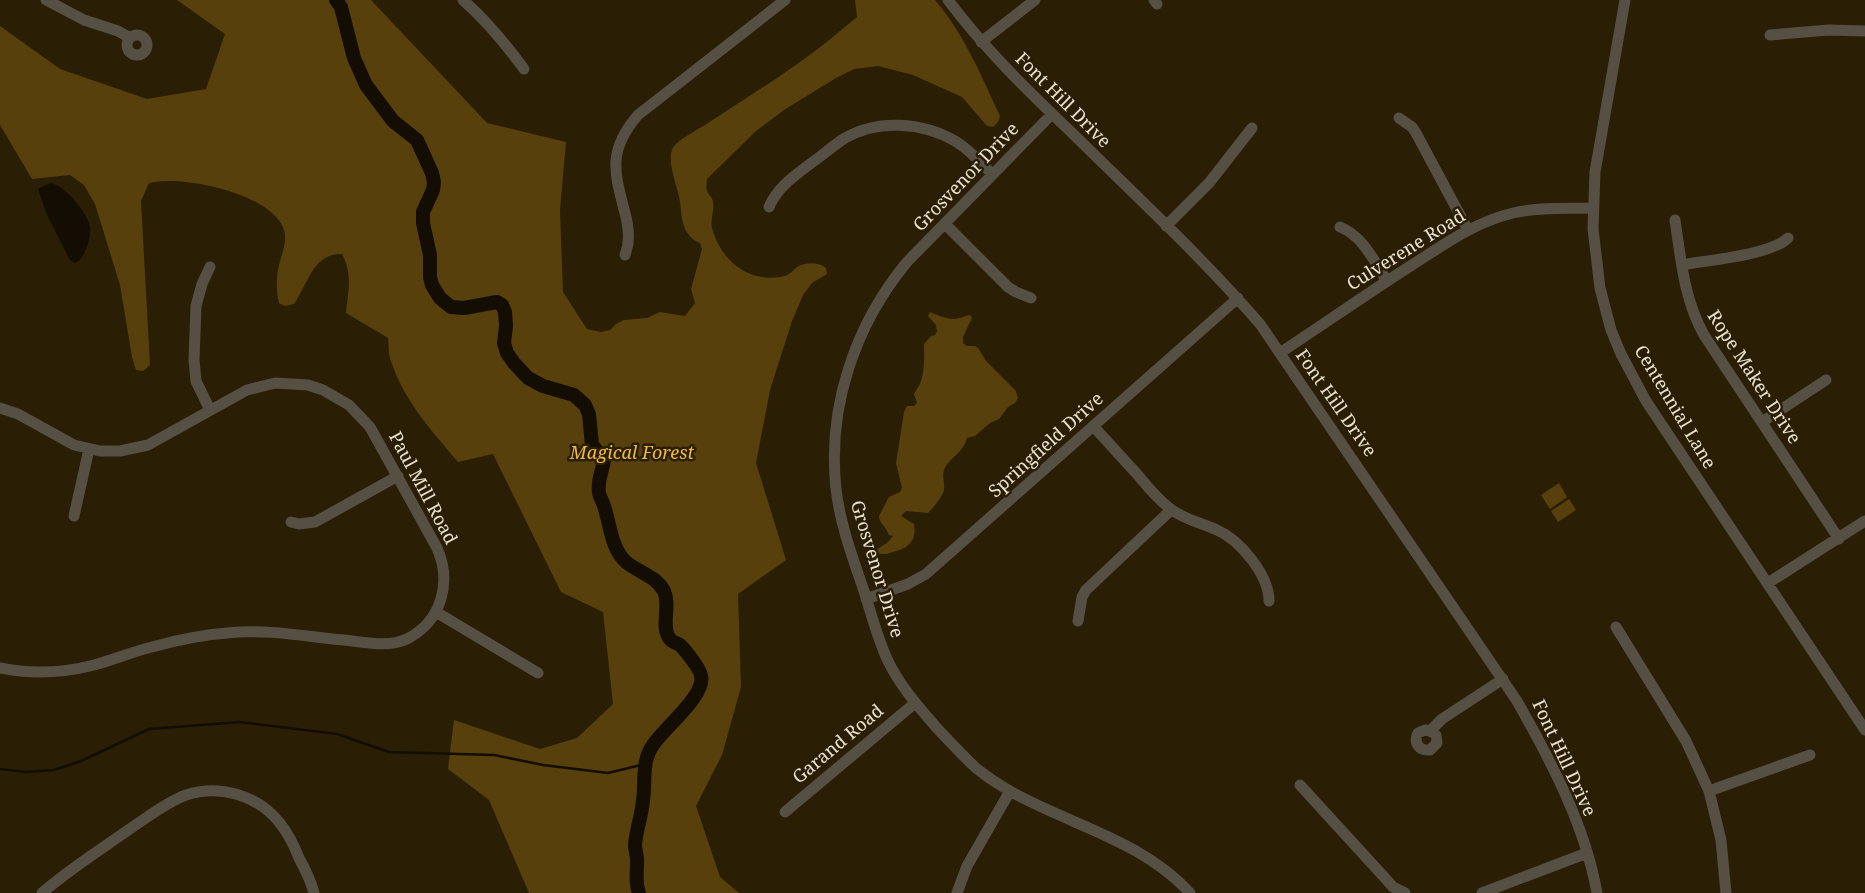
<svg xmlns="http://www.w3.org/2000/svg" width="1865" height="893" font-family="'Noto Serif',serif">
<rect width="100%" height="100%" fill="#2a1e04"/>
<path fill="#57400b" d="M177,0H371L487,123L566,142L560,210L563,292L587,329L601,332L610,330L616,324L624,320L647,318L660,312L685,316L695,303L691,289L702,249L700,243C682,235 682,219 680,202C678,187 667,164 672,150C675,140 702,128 711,121C746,98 782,76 815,51C830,40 843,28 857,17L855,0H935C964,34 981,75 1000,116L998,122L993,127L987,126L962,97L913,75L878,66L854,69L836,78L784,110L756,131L707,179C707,182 706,187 707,191C708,194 712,197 713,201C715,209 710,219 712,228C721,262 750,284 785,276C790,274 793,270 797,267C806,262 819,262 826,268L827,274L812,283L803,295L792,321L770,390L756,463L786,560L738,594L741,687L722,755L696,806L720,877L739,893H529L489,800L448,769L454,720L540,749L577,738L613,704L603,612L561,592L493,454L458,462C432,431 404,401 391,361C388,354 389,345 388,338L346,313C348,291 353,275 342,254C313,253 308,284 294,304L285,306L279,303C276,290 276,278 279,265C281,256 286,245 285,235C281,195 182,174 149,183L141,201L150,365L143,371L136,370L132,357L120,285L95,204L84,185L70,175L32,179L0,125V26L60,69L147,99L206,89L225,34Z
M930,312C938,315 945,319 954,319C959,319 965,316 970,315L972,318L963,337V343L967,346H975L978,348L986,361L1016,391L1018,398L1015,403L1008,407L999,419L990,423L975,436L967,438C962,455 949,457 944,470C942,476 945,484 944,490C943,496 933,508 928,513L906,511L901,516L914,524C917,541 909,548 893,552C887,554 884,555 878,553L877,549L887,543L893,536L889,535C886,526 879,523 879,516L889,497L900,492L902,488L896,463L904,412L907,406H914L917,403L914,394C916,390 918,387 920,384C925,371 924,357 924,344L931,336L935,335L937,331L936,325L928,316Z
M1559,483L1567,497L1550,509L1541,495Z
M1569,499L1576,510L1558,522L1551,511Z"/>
<path fill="#130d03" d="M50,183C64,184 89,214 90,228C91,236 88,244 85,251C82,257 81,260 75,263L70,260L47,215L38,189Z"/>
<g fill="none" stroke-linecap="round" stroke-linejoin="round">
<path stroke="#130d03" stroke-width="2.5" d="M0,769L26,772L54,770L81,761L149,729L240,722L337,734L389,752L494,755L543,765L608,773L645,764"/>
<path stroke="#130d03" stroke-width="14" d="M336,0L341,7L354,58L366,85L393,121L417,140L432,173L434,182L433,190L423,212V223L430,255V277L432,285L440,298L451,307L464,308L497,302L502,305L505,312L506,326L504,343L507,353L514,363L528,378L543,386L574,395L585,405L589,414L592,445L604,459C603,471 597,479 599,492C599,497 603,501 604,506C610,523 611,549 626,562C638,572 656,576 664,591C671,606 660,628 670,639C672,642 677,643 680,645C685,650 700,668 701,676C706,695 664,728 653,745C641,762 646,781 643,800C642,815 636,830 635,845C635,851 638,857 637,863C637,874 635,882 639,893"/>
<path stroke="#554f44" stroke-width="11" d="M46,0L84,20L118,31L130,38
M463,0C487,21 505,43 524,69
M948,0C984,48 1026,89 1069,130C1134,194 1201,256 1260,324L1517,701C1551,761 1585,825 1597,893
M1154,0L1157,4
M1625,0L1595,172L1593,229L1600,288L1611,330L1621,354L1646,401L1865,730
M1770,35L1829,30L1865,31
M127 45a10 10 0 1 1 20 0a10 10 0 1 1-20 0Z
M981,42L1035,0
M1052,114L907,262C855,325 827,407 836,489C840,523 852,556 863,588C871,612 877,638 888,661C900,686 918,706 936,727C949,741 962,755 976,768C1041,821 1133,830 1190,893
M1399,118L1412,127L1416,133L1468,230
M769,207C778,186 796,175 814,161C824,154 834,145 845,138C878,119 922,122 955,141C969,149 980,162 992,174
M1675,220C1681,260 1684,299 1704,335L1839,539
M945,224L1008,287L1016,292L1031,298
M1166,226L1209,183L1252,128
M1340,227C1363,236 1374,261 1387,281
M625,255C630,242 629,231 626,217C615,174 606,152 638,115L785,0
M1682,265C1708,260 1771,255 1788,238
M210,267L202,284L196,306L194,360L196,381L210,410
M1280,353C1324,324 1368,293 1412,265C1445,244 1475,222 1513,213C1538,207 1567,209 1592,208
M0,408L18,414L74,445L100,451H120L148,445L247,390L275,383L308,385L323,390L349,405L370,427L437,548C452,582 442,621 407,639C388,648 364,642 344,640C309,637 273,630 238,632C209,634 180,639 152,647C131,652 111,661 90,666C61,673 30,674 0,668
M1762,422L1826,380
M1093,426C1108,442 1122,458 1137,474C1148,487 1158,500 1172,510C1186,520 1202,523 1217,530C1240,540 1269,575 1269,601
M74,516L89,449
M291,522L299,524L315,522L398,476
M1768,583L1865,521
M866,599L908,584L926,574L1238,298
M436,612L538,673
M1078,621L1082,597L1086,590L1171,510
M1616,627L1686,741L1709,791L1721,840L1726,893
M1430,731L1436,735L1437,743L1430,750C1419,751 1413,743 1418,733L1425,730L1430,731L1442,719L1503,679
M1300,785L1385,878L1393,887L1405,893
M1709,791L1810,755
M785,812L915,703
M42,893C71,868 103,848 134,826C151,815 167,802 186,795C219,784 257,795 279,822C288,833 294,845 299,858C305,869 311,881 314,893
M957,893L967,866L1010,791
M1482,893L1587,853"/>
</g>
<g text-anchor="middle" stroke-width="5" stroke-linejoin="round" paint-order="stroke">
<g font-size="18" fill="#e9e2d2" stroke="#2a1e04">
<text transform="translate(1063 100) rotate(45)" y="6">Font Hill Drive</text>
<text transform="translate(966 177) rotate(-46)" y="6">Grosvenor Drive</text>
<text transform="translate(1406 250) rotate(-32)" y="6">Culverene Road</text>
<text transform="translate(1754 377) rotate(57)" y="6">Rope Maker Drive</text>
<text transform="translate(1336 403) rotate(55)" y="6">Font Hill Drive</text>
<text transform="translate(1675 407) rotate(59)" y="6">Centennial Lane</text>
<text transform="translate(1046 445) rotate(-42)" y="6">Springfield Drive</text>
<text transform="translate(423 488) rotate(62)" y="6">Paul Mill Road</text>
<text transform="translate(877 569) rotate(73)" y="6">Grosvenor Drive</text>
<text transform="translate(838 744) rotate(-40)" y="6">Garand Road</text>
<text transform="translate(1564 758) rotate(65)" y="6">Font Hill Drive</text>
</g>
<g font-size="18" font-style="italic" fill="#f1ba3c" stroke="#2a1e04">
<text x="632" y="459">Magical Forest</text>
</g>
</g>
</svg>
